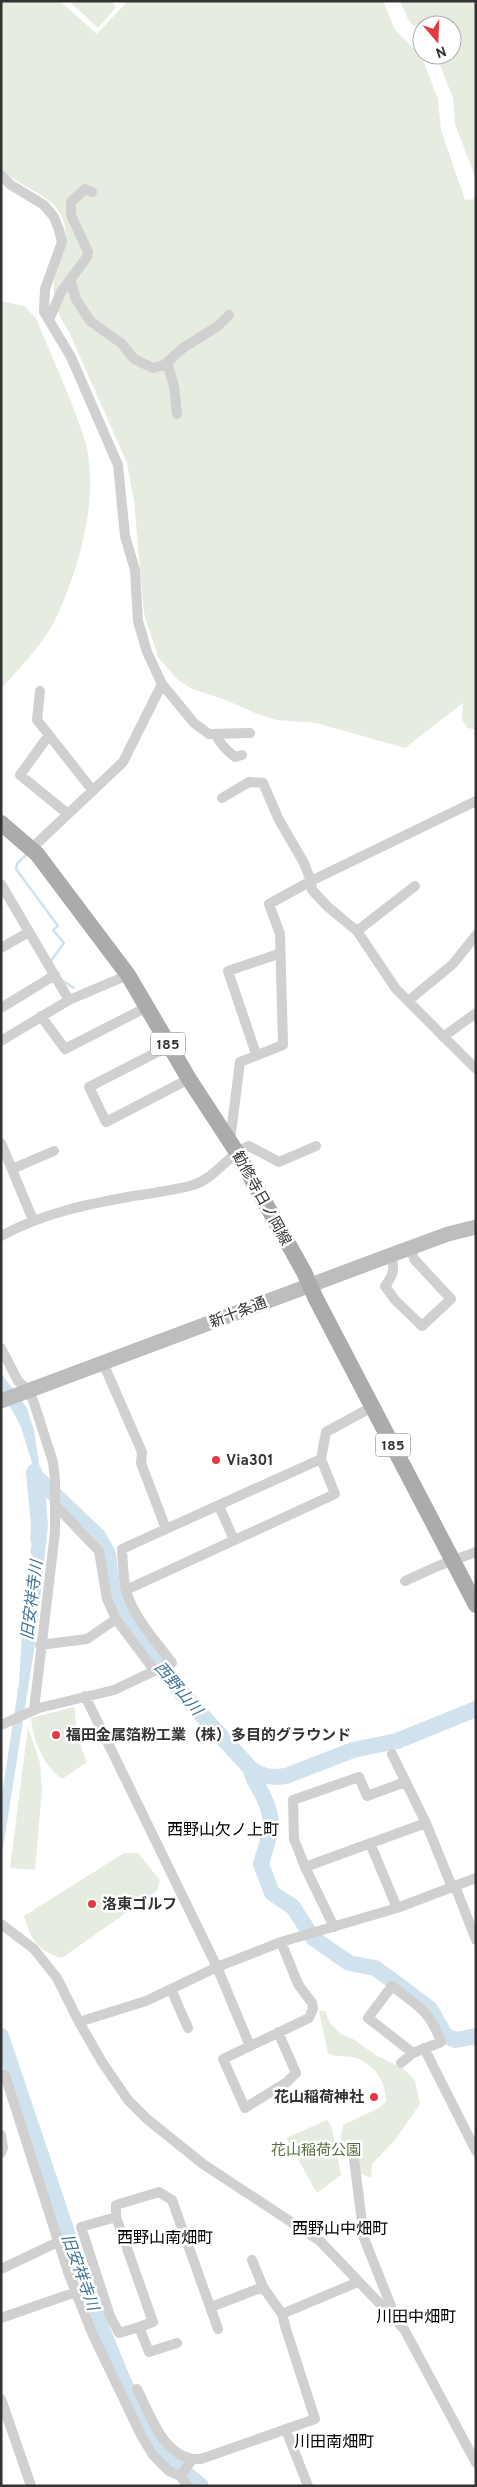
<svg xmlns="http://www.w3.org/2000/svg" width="477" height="2487" font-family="Overpass,'Noto Sans JP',sans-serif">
<rect width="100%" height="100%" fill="#fff"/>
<path fill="#e6ecdf" d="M1,1H60L97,34L125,4L122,1H383L395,30L421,55L438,99L441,130L465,200L476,199V730L468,728L462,720L463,703L405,748L316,723L277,720L255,713L226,700L192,689L178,680L158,657L144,613L134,501L127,463L69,332C60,318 51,299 54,282C57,259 73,237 61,215C50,193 18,187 1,168Z
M69,1H111L116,7L98,28Z
M400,1H476V179L455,124L453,98L436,55H452V25H422V36L408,19Z
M1,301L24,306L36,318C52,358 72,399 85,441C101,494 78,575 53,624C40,648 19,668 1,689Z
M73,1707L75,1710C75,1729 80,1745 87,1762L62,1779C43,1765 33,1740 31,1718Z
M28,1727L40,1763L42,1790L35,1870L10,1868Z
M124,1853H138L160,1880L157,1891L62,1958C38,1951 31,1940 24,1916Z
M319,2011H325L330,2023L341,2034L353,2039L377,2056L404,2069L415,2081L420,2104L395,2140L372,2164L371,2178L360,2173L355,2149L340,2139L343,2125L379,2108L386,2102C386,2082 376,2066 356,2058C347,2055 337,2058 328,2053Z
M327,2120L332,2128L341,2175L317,2193L286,2138Z"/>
<path fill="#cfe2ee" d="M1,1373L27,1408L34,1430L39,1464L44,1477L48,1526L35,1644L1,1861V1801L19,1683L23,1614L33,1557L30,1552L33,1538L38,1535L39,1486L21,1427L1,1390Z"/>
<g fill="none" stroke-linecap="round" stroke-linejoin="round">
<path stroke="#cfe2ee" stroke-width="2.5" d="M27,854L17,864L16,869L58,926L53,930L64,943L50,962
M63,981L74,988"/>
<path stroke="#cfe2ee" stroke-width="16" d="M34,1472L39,1525L38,1539
M35,1476L98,1536L108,1554L112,1588L124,1619L179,1690L251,1769C252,1781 260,1787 264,1798C277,1825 268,1838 261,1864L272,1893L293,1907L313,1938L349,1963L375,1968L393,1981L430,2009L446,2036L456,2040L476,2036
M251,1769C263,1777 272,1778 286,1776L353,1750L397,1741L476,1709
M1,2036L88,2295L124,2383L155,2442L171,2461L201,2486"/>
<path stroke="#d0d0d0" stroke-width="10" d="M1,175L11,185L44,205L54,217L59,230L62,242L45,289L44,312L71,357L118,465L125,536L135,570L138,621L147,652L162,684L123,762L32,848
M70,279L76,299L90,321L121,343L134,359L153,368L164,365L183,348L218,326L229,315
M49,320L61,292L87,257L88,252L71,215V202L85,189L92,192
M167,362L174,386L177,414
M162,684L194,723L209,734L250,733
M40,691L37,720L49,735L20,775L68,814
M49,735L93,791
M216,735C220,744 227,751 235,757L242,755
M222,798L249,782L263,783L279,820L304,863L311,881L269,904L280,934L283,1045L240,1062L230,1141
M476,801L311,881L312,890L328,907L357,931L396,989L476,1069
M1,884L69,1000
M357,931L415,886
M1,948L29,932
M408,1001L453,964L476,935
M1,1008L55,975
M41,1016L65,1049L147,1007
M443,1037L476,1013
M1,1041L69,1000L128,975
M169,1046L89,1087L106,1122L189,1079
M256,1054L228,971L281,953
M1,1143L33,1220
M12,1169L54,1151
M1,1236C45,1212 92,1203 140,1195C158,1192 176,1190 193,1185C216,1178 227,1155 249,1146L279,1162L316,1146
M391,1255C395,1269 394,1274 385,1286L395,1300L422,1326L451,1299L414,1259L411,1248
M1,1348L18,1381L29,1391L34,1403L53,1462L55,1480V1532L34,1710
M103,1363L142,1452L141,1463L166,1529L321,1459L326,1432L372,1407
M55,1505L99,1551L107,1599L116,1619L154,1670
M219,1506L234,1540
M166,1529L122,1549C123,1563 123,1578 126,1591C134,1618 156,1641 172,1663
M405,1581L438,1566L476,1552
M126,1590L335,1494L321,1459
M40,1645L87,1639L116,1619
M85,1696L217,1967L250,2046
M1,1725L39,1708L114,1690L169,1664
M392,1754L426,1823
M370,1843L397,1908
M305,1867L294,1839L293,1800L359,1777L367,1796L405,1782
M455,1886L476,1940
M1,1924L34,1949L57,1978L79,2022L102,2062L128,2100L147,2119L203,2164L320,2241L404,2329L476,2463
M334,1927L305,1867L426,1823L452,1887
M171,1989L188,2028
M79,2022L146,2001L217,1967L281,1942L397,1908L476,1878
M278,2032L296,2073L287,2082L245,2108L223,2059L309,2018L313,2009L312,2003L298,1984L281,1942
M424,2048L476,2151
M401,2063L413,2053L441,2042C430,2011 418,2006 392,1986L368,2018L413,2053
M1,2074L5,2075L69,2275L92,2333L142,2437L153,2455L169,2471L180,2476L188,2486
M1,2135L3,2148L1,2153
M354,2159L364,2238L391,2306V2314
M116,2217L81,2227L110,2316L119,2333L139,2327
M1,2269L58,2242
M211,2307L263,2287
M282,2314L358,2282
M1,2318L76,2292
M177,2343L149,2352L139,2327L153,2322L116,2217V2205L159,2192L172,2200L218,2329
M137,2389C151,2416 164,2461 201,2459L315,2419L286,2329L282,2314L263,2287L252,2260
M1,2399L31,2486
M286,2430L308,2486
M180,2476L192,2460"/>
<path stroke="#bdbdbd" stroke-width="15" d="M1,1401L391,1255L448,1234L476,1227"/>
<path stroke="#ababab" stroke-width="16" d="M1,823L37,854L128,975L189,1079L236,1151L304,1272L316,1299L476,1605"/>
</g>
<g fill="#e63946" stroke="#fff" stroke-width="2">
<circle cx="216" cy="1460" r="5"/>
<circle cx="56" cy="1735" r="5"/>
<circle cx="92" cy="1904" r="5"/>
<circle cx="374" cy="2097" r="5"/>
</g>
<g text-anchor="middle" stroke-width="5" stroke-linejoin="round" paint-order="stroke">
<g fill="#fff" stroke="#707070" stroke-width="1">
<rect x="150.5" y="1032.5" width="35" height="23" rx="4"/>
<rect x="375.5" y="1433.5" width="35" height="23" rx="4"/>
</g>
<g font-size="14" font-weight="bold" fill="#333">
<text x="168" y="1049">185</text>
<text x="393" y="1450">185</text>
</g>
<g font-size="15" fill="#333" stroke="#fff">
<text transform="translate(262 1198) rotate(61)" y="5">勧修寺日ノ岡線</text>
<text transform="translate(238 1312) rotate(-21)" y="5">新十条通</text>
</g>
<g font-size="15" font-weight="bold" fill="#333" stroke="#fff" text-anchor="start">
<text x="226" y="1465">Via301</text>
<text x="66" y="1740">福田金属箔粉工業（株）多目的グラウンド</text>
<text x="102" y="1909">洛東ゴルフ</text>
<text x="364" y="2102" text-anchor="end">花山稲荷神社</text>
</g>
<g font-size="15" fill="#56703f" stroke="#fff">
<text x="316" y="2155">花山稲荷公園</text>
</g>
<g font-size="16" font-style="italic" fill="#3f7597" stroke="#fff">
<text transform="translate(31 1600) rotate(-83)" y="6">旧安祥寺川</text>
<text transform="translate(179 1688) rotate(50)" y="6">西野山川</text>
<text transform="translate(81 2272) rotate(70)" y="6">旧安祥寺川</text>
</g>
<g font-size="16" fill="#000" stroke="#fff">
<text x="223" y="1835">西野山欠ノ上町</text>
<text x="340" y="2234">西野山中畑町</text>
<text x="165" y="2243">西野山南畑町</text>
<text x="416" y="2322">川田中畑町</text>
<text x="334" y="2447">川田南畑町</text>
</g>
</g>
<rect width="477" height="2487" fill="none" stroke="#333333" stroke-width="5"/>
<g transform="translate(437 40) rotate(161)"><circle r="24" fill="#ffffff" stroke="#adadad"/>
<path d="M0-4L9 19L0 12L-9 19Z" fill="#e63946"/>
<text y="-8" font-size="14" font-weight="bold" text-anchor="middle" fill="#333333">N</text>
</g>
</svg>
